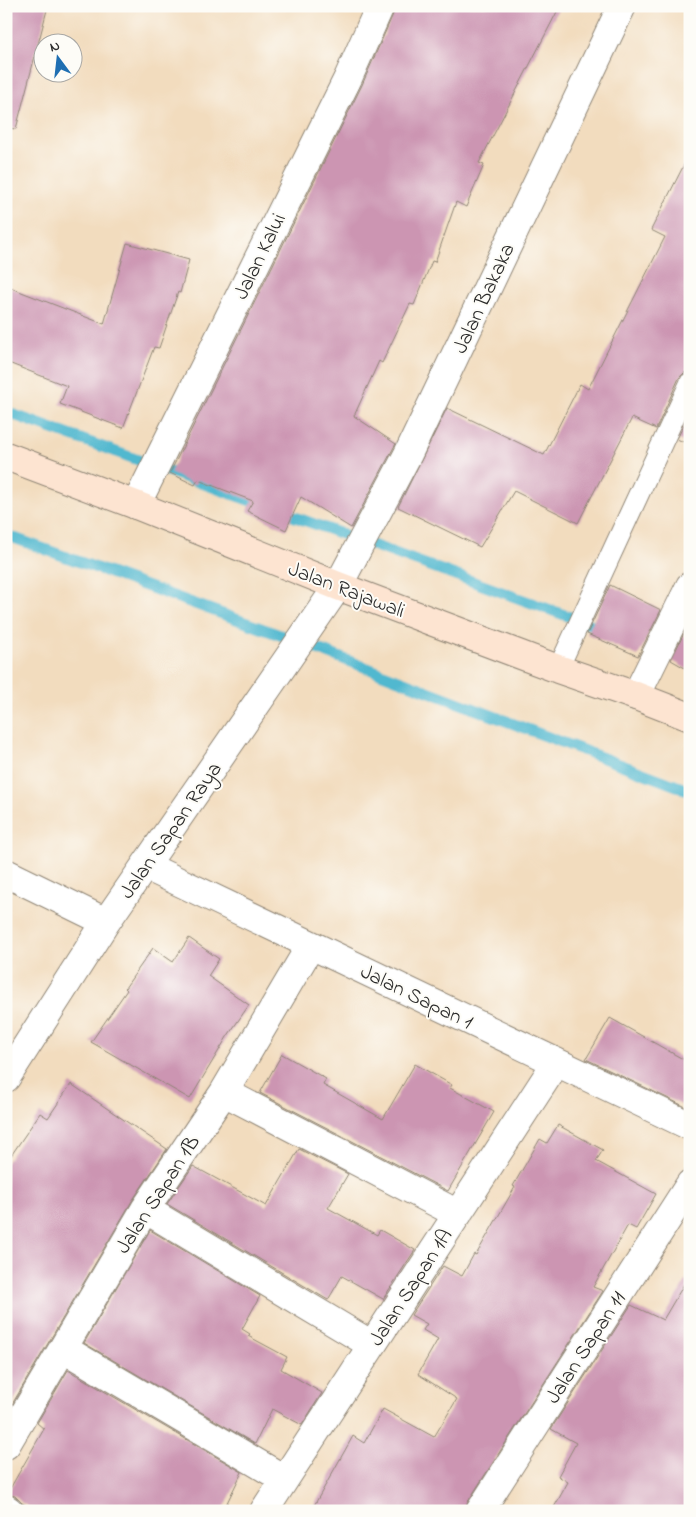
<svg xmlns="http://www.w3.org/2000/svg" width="696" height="1517" font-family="'Indie Flower',sans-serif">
<rect width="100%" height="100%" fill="#fdfcf7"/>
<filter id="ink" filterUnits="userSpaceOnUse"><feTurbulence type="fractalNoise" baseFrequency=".02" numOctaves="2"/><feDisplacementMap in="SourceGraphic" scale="10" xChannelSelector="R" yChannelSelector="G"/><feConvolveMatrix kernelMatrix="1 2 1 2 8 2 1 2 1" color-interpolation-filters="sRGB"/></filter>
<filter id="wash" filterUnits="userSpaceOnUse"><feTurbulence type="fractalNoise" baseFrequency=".0096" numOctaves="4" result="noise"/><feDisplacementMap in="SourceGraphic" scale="20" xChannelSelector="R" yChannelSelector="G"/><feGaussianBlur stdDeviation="1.12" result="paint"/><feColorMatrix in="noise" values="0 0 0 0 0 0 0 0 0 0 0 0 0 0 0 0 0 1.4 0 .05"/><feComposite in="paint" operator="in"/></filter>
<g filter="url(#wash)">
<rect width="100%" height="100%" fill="#f2dcbe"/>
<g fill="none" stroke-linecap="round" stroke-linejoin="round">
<path stroke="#51b8cf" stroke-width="11" d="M6,412L606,630
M6,535L299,642L690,791"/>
</g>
<g id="blocks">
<path fill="#cc95b2" d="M11,6H48L16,129L6,128V20Z
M395,6H560L479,163L484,165L466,207L456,202L435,262L432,261L414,305L410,304L382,363L379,361L354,416L396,444L394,447L351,528L301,497L286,530L247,511L253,501L198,480L195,485L170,473L362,85L394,12Z
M690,153V371L684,373L679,378L656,429L632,418L578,523L514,491L480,547L398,507L447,408L544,455L580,384L588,389L665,237L651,230Z
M127,243L189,260L180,293L178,292L159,348L154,347L123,428L60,404L67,386L6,362V286L104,324Z
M690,412V445L677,439Z
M610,585L661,610L638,656L587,634Z
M689,623H690V671L671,660Z
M189,938L219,959L208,976L249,1005L227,1037L190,1099L91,1042L127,990L125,988L153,948L173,962Z
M610,1018L690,1063V1109L586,1059Z
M282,1054L326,1079L323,1085L383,1119L415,1064L452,1085L450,1088L494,1112L448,1191L260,1093Z
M71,1084L167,1149L132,1201L11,1406L6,1403V1163L40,1113L48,1118Z
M558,1125L603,1150L596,1161L656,1194L636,1229L628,1225L593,1287L603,1291L467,1503L464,1511H311L353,1436L364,1443L383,1409L434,1437L457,1399L418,1374L438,1339L423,1330L427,1324L411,1315L443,1266L462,1276L474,1254L476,1255L515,1187L513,1186L540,1139L547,1143Z
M299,1149L348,1174L328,1208L377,1235L380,1230L415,1250L383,1299L342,1276L328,1300L167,1204L193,1166L266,1206Z
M150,1230L260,1296L242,1329L250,1334L248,1336L287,1357L281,1369L322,1393L302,1425L272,1409L255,1444L84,1343Z
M690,1274V1511H552L568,1482L558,1476L576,1443L551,1429L631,1305L663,1320Z
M68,1370L242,1472L223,1511H36L22,1503L15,1496L7,1494L44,1429L37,1423Z"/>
</g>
</g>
<g filter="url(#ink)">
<use href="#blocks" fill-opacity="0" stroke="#8e8474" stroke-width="1"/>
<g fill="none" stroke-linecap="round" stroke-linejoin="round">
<defs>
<path id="service" d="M558,669L690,383"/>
<path id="minor" d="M136,505L348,78L380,6
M636,696L690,586
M146,866L690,1126
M6,873L106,922
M6,1078L106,922L338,586L408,454L622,6
M224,1092L458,1214
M145,1209L372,1345
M64,1349L284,1479
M6,1445L145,1209L224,1092L311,945
M6,1509L9,1511
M264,1511L556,1063
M480,1511L690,1184"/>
<path id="secondary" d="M6,456L136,505L338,586L558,669L636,696L690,717"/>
</defs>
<use href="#service" stroke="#8e8474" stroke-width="22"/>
<use href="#minor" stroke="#8e8474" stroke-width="30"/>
<use href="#secondary" stroke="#8e8474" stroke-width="30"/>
<use href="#service" stroke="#fff" stroke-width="20"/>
<use href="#minor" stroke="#fff" stroke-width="28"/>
<use href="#secondary" stroke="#fde4d1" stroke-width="28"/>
</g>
</g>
<g text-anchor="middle" stroke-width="4" stroke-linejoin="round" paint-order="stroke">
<g font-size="21" fill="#2b2b2b" stroke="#fdfcf7">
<text transform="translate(259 256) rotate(-64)" y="7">Jalan Kalui</text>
<text transform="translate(483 298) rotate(-65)" y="7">Jalan Bakaka</text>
<text transform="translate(347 589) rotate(21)" y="7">Jalan Rajawali</text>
<text transform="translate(170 830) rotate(-55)" y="7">Jalan Sapan Raya</text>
<text transform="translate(417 996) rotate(26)" y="7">Jalan Sapan 1</text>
<text transform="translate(157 1194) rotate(-57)" y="7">Jalan Sapan 1B</text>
<text transform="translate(410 1287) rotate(-57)" y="7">Jalan Sapan 1A</text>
<text transform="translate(585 1347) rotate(-57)" y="7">Jalan Sapan 11</text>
</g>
</g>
<rect width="696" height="1517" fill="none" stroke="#fdfcf7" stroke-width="25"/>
<g transform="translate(58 58) rotate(345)"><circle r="24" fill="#fdfcf7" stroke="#a9a8a5"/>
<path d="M0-4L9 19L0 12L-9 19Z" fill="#1f6fb2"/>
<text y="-8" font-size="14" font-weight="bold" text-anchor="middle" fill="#2b2b2b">N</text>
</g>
</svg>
